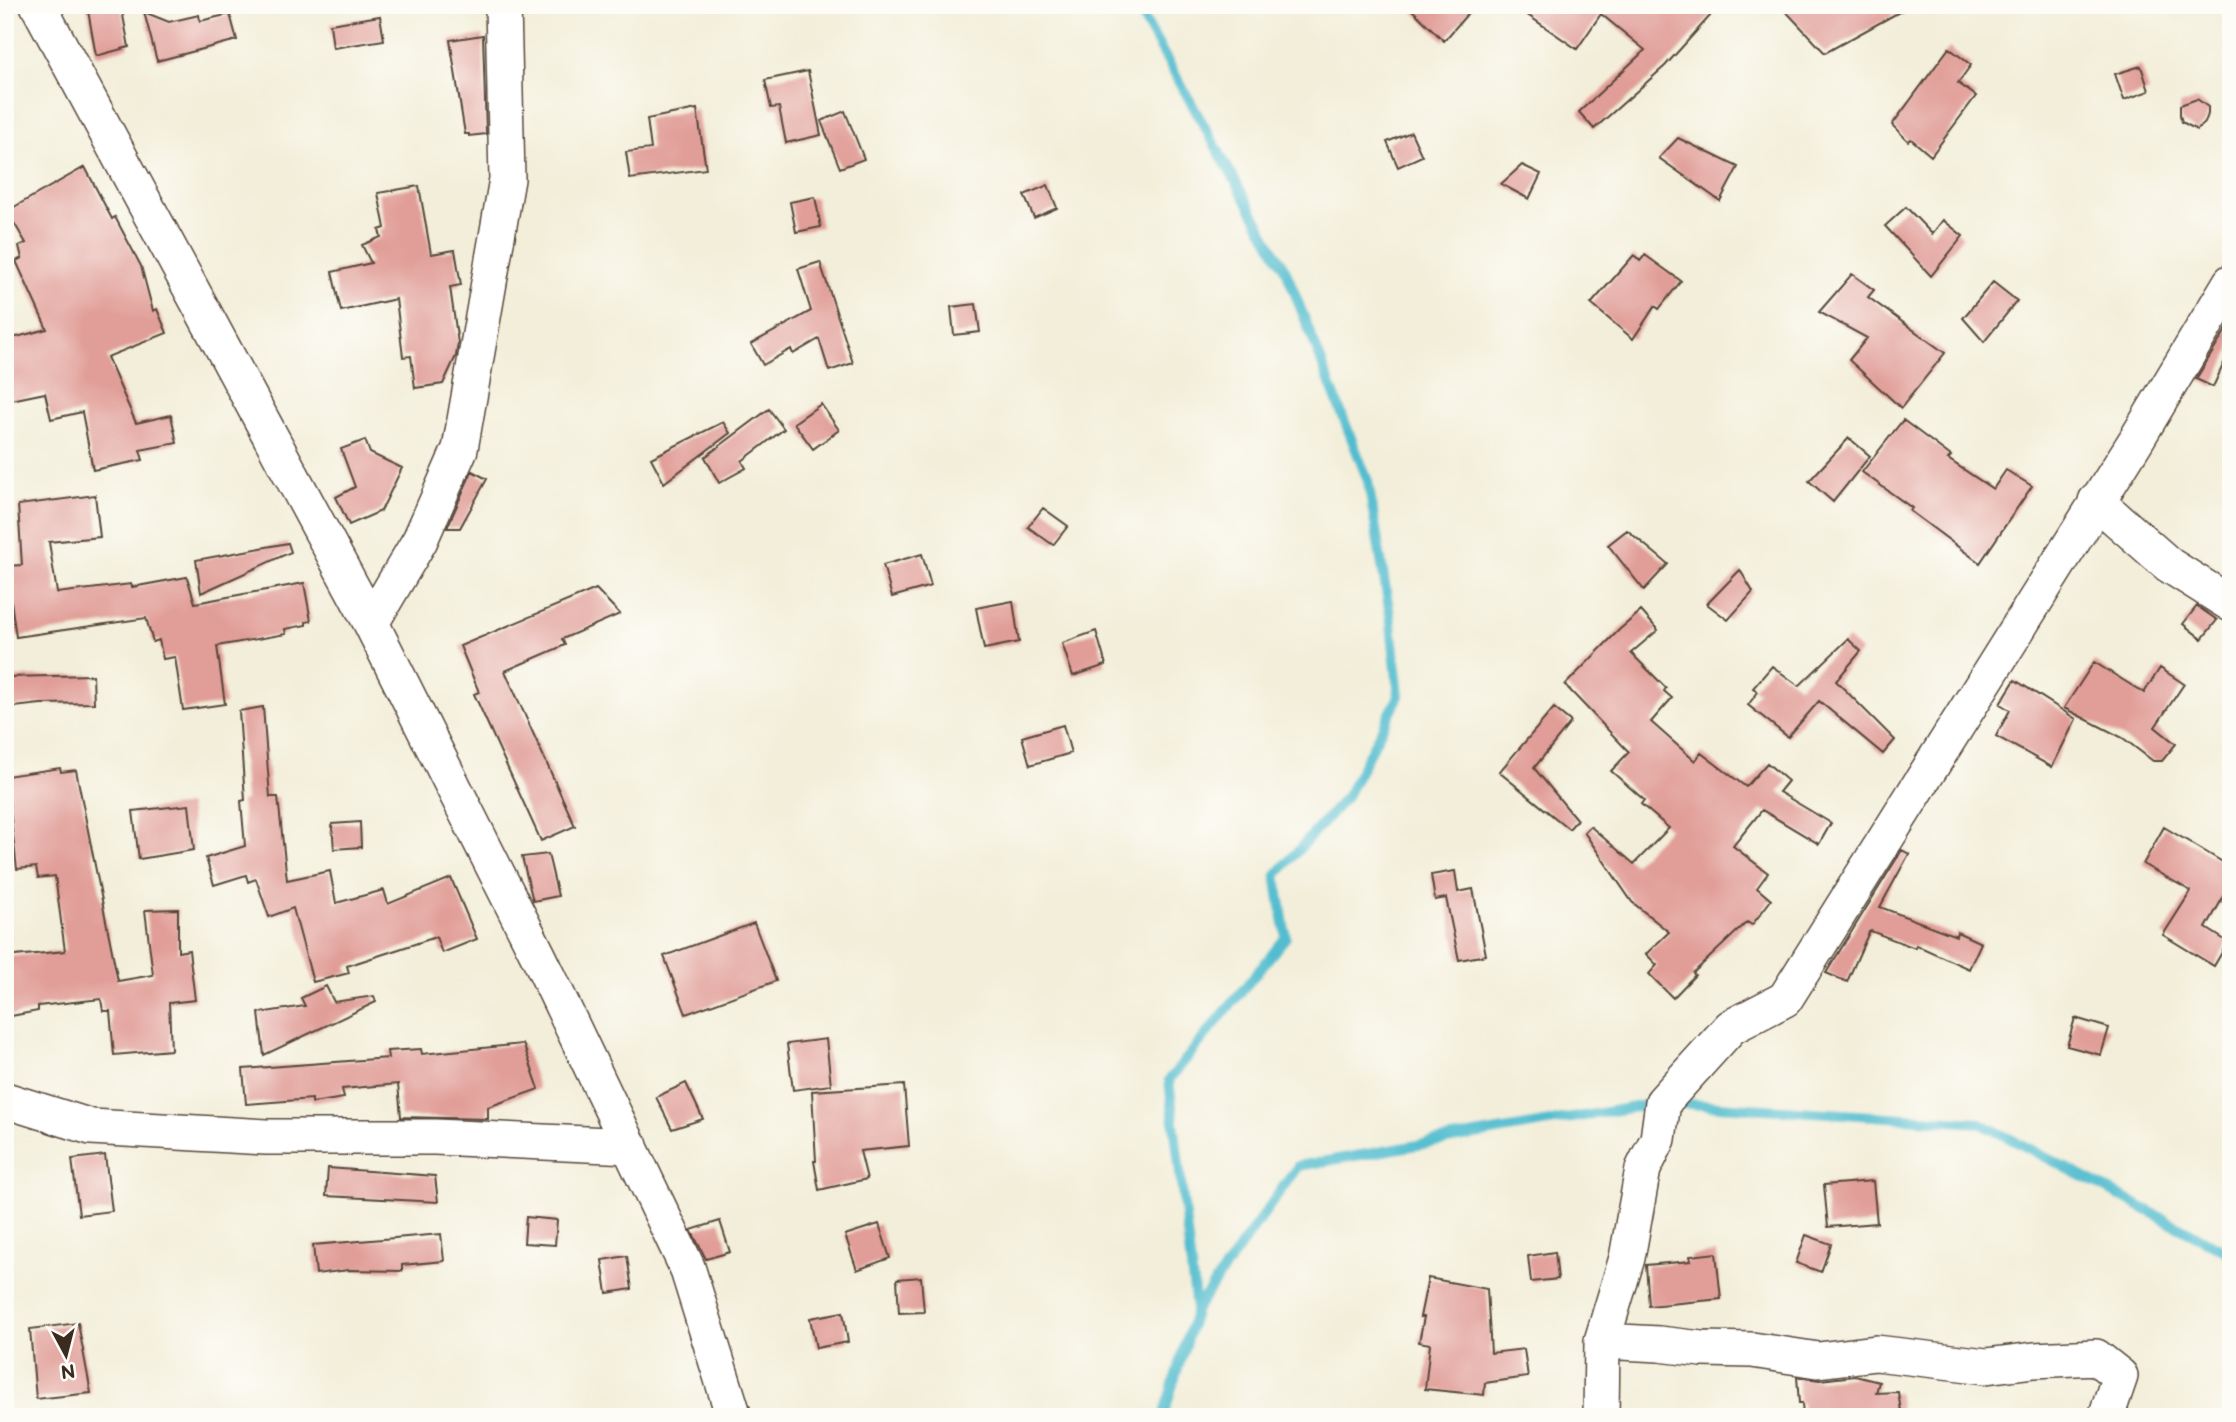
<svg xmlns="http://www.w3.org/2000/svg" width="2236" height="1422" font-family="'Balsamiq Sans',sans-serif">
<rect width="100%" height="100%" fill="#fdfcf7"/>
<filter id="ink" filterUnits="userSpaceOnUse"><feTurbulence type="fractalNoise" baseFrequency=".0143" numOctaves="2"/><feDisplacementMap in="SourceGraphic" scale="14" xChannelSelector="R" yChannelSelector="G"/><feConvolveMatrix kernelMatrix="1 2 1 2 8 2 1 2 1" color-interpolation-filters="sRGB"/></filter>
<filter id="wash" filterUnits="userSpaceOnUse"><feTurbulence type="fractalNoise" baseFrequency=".00686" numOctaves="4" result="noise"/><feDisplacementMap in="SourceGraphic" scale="28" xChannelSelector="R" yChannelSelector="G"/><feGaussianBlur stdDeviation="1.57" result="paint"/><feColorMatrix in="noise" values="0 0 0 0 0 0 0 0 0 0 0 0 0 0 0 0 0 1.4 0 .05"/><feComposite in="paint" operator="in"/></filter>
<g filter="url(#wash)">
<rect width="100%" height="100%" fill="#f3eed9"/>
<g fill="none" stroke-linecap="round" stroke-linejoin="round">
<path stroke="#53bdcf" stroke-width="10" d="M1136,5L1286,271L1368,481L1390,615L1399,696L1347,796L1276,875L1286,937L1169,1080L1196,1309
M1673,1103L1980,1123L2231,1254
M1163,1417L1196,1309L1298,1166L1658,1103"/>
</g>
<g id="blocks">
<path fill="#e19d97" d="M87,5H121L129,47L96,56Z
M1407,5H1475L1444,41Z
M1513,5H1720L1665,66L1594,129L1579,112L1645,50L1601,14L1577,49Z
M1780,5H1912L1825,53Z
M144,12L169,22L199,15L200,21L230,14L237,40L157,61Z
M380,16L384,40L333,48L330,24Z
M483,35L486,134L469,136V134H465L450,40Z
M1949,48L1971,65L1958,83L1976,96L1931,156L1911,139L1908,141L1892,125Z
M2141,66L2149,91L2124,100L2115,74Z
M808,71L821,135L786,143L779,107L771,108L765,80Z
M2197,99L2208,107V114L2205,123L2197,130L2182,122L2180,115V105Z
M697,109L706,169L630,179L626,152L651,149L647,119Z
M845,111L864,159L840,168L821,121Z
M1411,132L1422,156L1398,167L1387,142Z
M1678,138L1738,167L1720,201L1659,158Z
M1522,165L1541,174L1529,199L1501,184Z
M85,167L112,219L115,217L141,266L153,311L157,309L167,333L107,357L136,423L171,415L177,443L140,450L143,460L93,470L82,412L51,419L45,393L11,400L5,372V340L47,329L16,261L22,258L19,246L26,243L7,211Z
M1048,185L1057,208L1034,218L1024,195Z
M419,186L431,254L455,250L461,285L450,287L458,343L456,356L443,384L415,388L411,356L403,357L396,299L341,311L332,272L371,263L362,245L381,237L379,230L385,228L378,193Z
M815,197L821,227L796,232L790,202Z
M1906,207L1932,234L1943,220L1963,236L1931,276L1885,226Z
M1634,255L1640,261L1645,255L1681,281L1659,309L1655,306L1633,339L1591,304Z
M820,262L853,363L829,371L819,339L793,354L791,349L763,365L751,344L811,311L798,269Z
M1852,274L1874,290L1868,297L1945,353L1901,408L1849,360L1867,338L1819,312Z
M1993,282L2017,301L1984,342L1963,318Z
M976,304L980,332L954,335L951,307Z
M2231,322V348L2213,387L2196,379Z
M821,404L839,430L813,449L794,423Z
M769,409L784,429L742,461L746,468L719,483L705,457Z
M1903,420L1951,456L1948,459L1993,489L2006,470L2032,486L1980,563L1910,511L1912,508L1862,472Z
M723,422L730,433L664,483L651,458Z
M1849,438L1870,456L1833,502L1809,481Z
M365,440L370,453L402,468L381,511L349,525L336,497L355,487L341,449Z
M472,471L487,479L460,528H447Z
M95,495L100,537L49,542L57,593L131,584L132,587L187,577L195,603L304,583L311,621L306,622V625L285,629L286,634L217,646L225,704L183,710L175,657L163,659L159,640L153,642L146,618L16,637L6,566L22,565L18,505Z
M1043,508L1068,526L1053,545L1028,527Z
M1627,530L1668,564L1644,590L1608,545Z
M288,543L291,552L201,593L196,560Z
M922,554L931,586L892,597L883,565Z
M1740,570L1753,592L1728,620L1707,604Z
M596,589L620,614L562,639L565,645L505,671L575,826L541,841L474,694L479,692L460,646Z
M1013,601L1019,642L984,649L976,608Z
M2197,606L2217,620L2202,639L2183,624Z
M1641,611L1658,630L1631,653L1666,688L1664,691L1672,698L1651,722L1695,761L1701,753L1746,787L1767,763L1788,781L1779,792L1831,823L1819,844L1762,810L1733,846L1768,873L1757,888L1771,900L1752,925L1747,922L1693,973L1695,975L1673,998L1649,974L1657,965L1646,954L1669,932L1632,902L1584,832L1590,826L1634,864L1669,828L1641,804L1644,800L1611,771L1629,752L1565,685L1619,630Z
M1096,631L1106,665L1073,676L1062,643Z
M1848,639L1861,651L1836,681L1895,740L1883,754L1819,701L1788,737L1748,705L1758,692L1753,688L1772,666L1799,686Z
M2094,662L2144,693L2160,668L2184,684L2155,727L2176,744L2162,761H2153L2123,738L2064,708Z
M93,675L94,703L41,704L5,708V680L10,679L9,677Z
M2015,680L2076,719L2052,767L1996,736L2010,710L2000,704Z
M263,707L270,797H278L287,880L330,871L336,903L384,890L388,904L451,878L477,939L442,953L436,937L347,966L349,973L313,982L293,908L269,917L256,879L248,882L246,875L214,885L206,858L245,846L241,801L245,800L239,711Z
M1554,708L1571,722L1534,768L1577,820L1569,829L1499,772Z
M1063,725L1071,753L1030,765L1022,737Z
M60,768L61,772L76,770L118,981L153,975L145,910L178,909V952L189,950L195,1000L169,1003L171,1050L114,1055L110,1011H103L101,999L38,1006V1011L11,1016L5,983V957L65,951L55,876L38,878L36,867L17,869L6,776Z
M189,805L194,850L139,859L133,811Z
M360,822L361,847L334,849L332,824Z
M2164,827L2231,867V883L2206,928L2228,942L2214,966L2163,935L2191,891L2143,864Z
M1902,850L1909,854L1880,907L1956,936L1957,932L1981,943L1969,969L1916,945L1915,948L1871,931L1869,932L1847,982L1826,973Z
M548,854L558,896L533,901L522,857Z
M1455,871L1458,892L1473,889L1486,955L1459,960L1446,898L1435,900L1431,875Z
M754,923L776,981L686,1014L664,956Z
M326,986L334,1002L374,996L376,1002L264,1055L259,1013L305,1006L301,998Z
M2075,1018L2109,1028L2101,1055L2067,1046Z
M826,1039L831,1085L793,1090L787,1044Z
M522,1044L524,1046L539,1089L488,1107V1119L401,1117L398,1084L342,1089L344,1098L312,1103V1099L246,1104L243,1069L388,1058L387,1051L421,1049L422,1054Z
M686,1083L703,1119L672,1129L656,1097Z
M904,1085L909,1146L860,1151L867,1179L819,1190L814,1161H816L812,1091Z
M105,1155L112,1211L79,1215L72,1159Z
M328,1168L435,1176L438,1202L326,1196Z
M1873,1181L1877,1223L1828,1227L1824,1185Z
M526,1217L557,1220L555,1245L524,1243Z
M720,1221L730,1252L706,1259L691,1230Z
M879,1224L890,1258L857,1270L845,1235Z
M441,1234L444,1261L402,1265V1271L349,1270L316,1274L313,1245Z
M1806,1235L1831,1244L1821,1272L1796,1263Z
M1555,1252L1558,1279L1531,1282L1528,1256Z
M1716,1253L1721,1299L1649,1306L1646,1265L1691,1261L1690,1256Z
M627,1256L632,1289L607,1293L602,1260Z
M921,1277L924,1312L899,1313L897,1279Z
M1428,1278L1487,1289L1491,1353L1524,1349L1528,1377L1485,1383L1484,1395L1425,1389L1430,1344L1419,1342L1424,1317H1420Z
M843,1312L848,1342L816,1348L810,1318Z
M78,1323L91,1393L36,1399L30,1329Z
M1855,1376L1879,1382L1876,1393L1898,1392L1902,1417H1803L1802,1403H1799L1797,1377L1820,1380Z"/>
</g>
</g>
<g filter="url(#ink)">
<use href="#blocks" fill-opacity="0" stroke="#57473a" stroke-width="2"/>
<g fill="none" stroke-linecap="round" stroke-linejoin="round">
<defs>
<path id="minor" d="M38,5L371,623L540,959L687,1267L734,1417
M2096,501L2169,565L2231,604
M371,623L420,540L460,449L507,179L503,5
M5,1100L91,1127L266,1137H435L630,1146
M1602,1341L1659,1344L1702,1349L1752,1350L1818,1360L1876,1353L1986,1366L2034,1360L2096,1357L2120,1376L2106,1417
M1601,1417L1602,1341L1627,1258L1643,1169L1658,1139L1663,1102L1731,1027L1785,999L2135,442L2231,282"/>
</defs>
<use href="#minor" stroke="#57473a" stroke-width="38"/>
<path stroke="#57473a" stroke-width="4.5" stroke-dasharray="5 5" stroke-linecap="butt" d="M339,8L358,5"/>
<use href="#minor" stroke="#fff" stroke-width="35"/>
</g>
</g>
<rect width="2236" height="1422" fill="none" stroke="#fdfcf7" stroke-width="28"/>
<g transform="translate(66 1355) rotate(173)" stroke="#fdfcf7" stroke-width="5" paint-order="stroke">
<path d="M0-5L12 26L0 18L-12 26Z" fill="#3b2a1e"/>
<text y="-10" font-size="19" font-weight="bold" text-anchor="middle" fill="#3b2a1e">N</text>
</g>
</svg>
